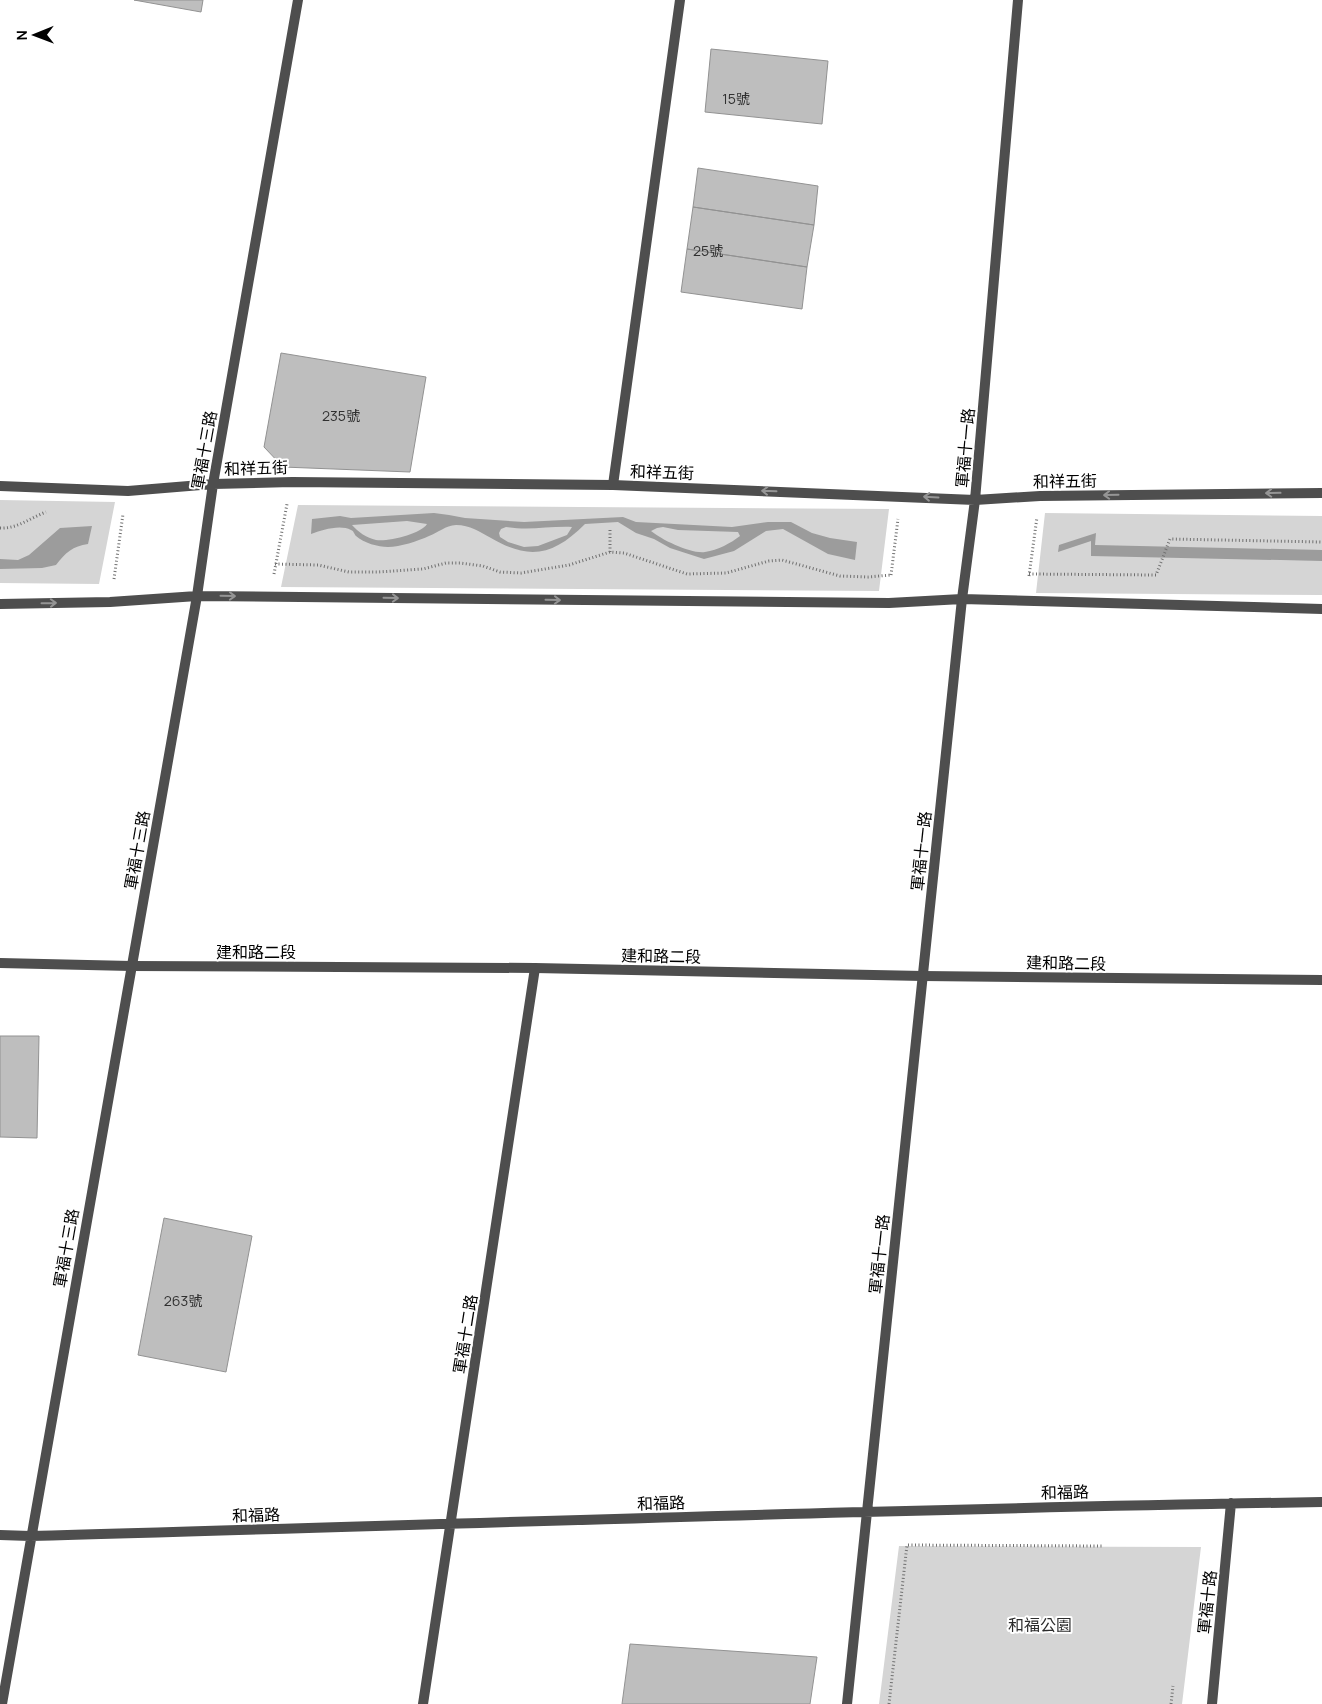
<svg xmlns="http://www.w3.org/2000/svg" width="1322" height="1704" font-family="Manrope,'Noto Sans TC',sans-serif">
<rect width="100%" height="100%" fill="#fff"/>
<path fill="#d5d5d5" d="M0,500L115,502L99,584L0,583Z
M298,505L889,509L879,591L281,587Z
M1045,513L1322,516V595L1036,593Z
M899,1546L1201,1547L1182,1704H879Z"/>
<path fill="#9c9c9c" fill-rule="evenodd" d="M434,513L449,515L465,518L524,522L623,517L636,522L732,527L768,522H791L812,533L830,538L857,542L855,560L828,554L783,529L766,531L734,551L704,559L670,548L654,539L636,533L618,522L585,524C554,555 530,561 491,538C480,532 470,525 456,525C445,526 439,532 429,536C418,541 400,547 388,547C378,547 364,543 356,536C354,534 354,531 351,530C340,524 322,530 311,534L312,519L340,516L351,518ZM407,521L427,524C421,534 388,542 376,540C367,538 358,532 352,525ZM506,527C529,531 549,526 572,527L567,535L538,546L524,547L508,542L500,537L499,533L501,529ZM663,527L678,530L738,532L740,536C731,543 718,550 705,552C691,554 662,540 651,531L657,528Z
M92,526L88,544C73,546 65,553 56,565L42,568L0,569V559L18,560L29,555L60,528Z
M1096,533L1095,545L1322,550V561L1091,556V541L1058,552L1059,545Z"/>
<path fill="#bebebe" stroke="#929292" d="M134,0H203L201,12Z
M711,49L828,61L822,124L705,112Z
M698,168L818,186L814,225L693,207Z
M693,207L814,225L807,267L687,249Z
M687,249L807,267L802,309L681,292Z
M281,353L426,377L410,472L283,467L264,447Z
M0,1036H39L37,1138L0,1137Z
M164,1218L252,1236L226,1372L138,1355Z
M630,1644L817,1657L810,1704H622Z"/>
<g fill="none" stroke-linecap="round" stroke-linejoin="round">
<path stroke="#707070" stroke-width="3" stroke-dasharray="1 2.5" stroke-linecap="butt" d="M0,528C17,529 30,518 46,512
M610,552V530
M275,564L318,565L349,572H378L423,569L446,563H460L483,566L500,572L521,573L569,565L610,552L624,553L687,574L726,573L769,561L782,560L840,576L868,577L891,575
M274,574L287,504
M1029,574L1156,575L1170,539L1322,542
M891,575L898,519
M1029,576L1037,517
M114,579L123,514
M889,1704L907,1545L1102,1546
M1171,1704L1173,1686"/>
<path stroke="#4e4e4e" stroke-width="10" d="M613,485L680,0
M0,486L128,491L213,484L292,482L613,485L975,500L1040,496L1322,493
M0,604L110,602L197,596L889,603L962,599L1322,609
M0,1535L30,1536C461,1524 891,1509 1322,1502
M2,1704L197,596L213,484L298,0
M423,1704L535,968
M847,1704L962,599L975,500L1018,0
M1212,1704L1231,1503"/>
<path stroke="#4e4e4e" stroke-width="10" d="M0,963L131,966L535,968L923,976L1322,980"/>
</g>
<defs><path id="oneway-shaft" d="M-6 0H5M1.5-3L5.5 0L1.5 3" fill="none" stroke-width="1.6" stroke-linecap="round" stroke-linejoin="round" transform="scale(1.25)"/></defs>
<g stroke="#959595">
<use href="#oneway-shaft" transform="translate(769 491) rotate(-178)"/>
<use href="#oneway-shaft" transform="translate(1273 493) rotate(179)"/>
<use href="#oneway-shaft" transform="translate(1111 495) rotate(179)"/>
<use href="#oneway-shaft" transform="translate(931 497) rotate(-177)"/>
<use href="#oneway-shaft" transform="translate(228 596) rotate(1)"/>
<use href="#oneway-shaft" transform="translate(391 598) rotate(1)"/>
<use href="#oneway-shaft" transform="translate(553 600) rotate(1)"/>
<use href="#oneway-shaft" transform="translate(49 603) rotate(-1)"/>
</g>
<g text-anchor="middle" stroke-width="4" stroke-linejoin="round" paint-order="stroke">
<g font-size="14" fill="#303030">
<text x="736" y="104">15號</text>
<text x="708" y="256">25號</text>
<text x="341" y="421">235號</text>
<text x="183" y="1306">263號</text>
</g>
<g font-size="16" fill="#000" stroke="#fff">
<text transform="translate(965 448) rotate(-85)" y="6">軍福十一路</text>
<text transform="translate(204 450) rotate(-80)" y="6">軍福十三路</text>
<text transform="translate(256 468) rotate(-2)" y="6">和祥五街</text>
<text transform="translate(662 472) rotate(2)" y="6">和祥五街</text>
<text transform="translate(1065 481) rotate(-1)" y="6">和祥五街</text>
<text transform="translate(137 850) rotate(-80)" y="6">軍福十三路</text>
<text transform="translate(921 851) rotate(-84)" y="6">軍福十一路</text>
<text x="256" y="958">建和路二段</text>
<text transform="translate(661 956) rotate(1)" y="6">建和路二段</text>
<text transform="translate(1066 963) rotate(1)" y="6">建和路二段</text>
<text transform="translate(66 1248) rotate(-80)" y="6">軍福十三路</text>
<text transform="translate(879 1254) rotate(-84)" y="6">軍福十一路</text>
<text transform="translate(465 1334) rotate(-81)" y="6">軍福十二路</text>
<text transform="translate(1065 1492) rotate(-1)" y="6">和福路</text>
<text transform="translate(661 1503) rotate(-2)" y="6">和福路</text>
<text transform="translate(256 1515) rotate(-2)" y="6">和福路</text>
<text transform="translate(1207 1602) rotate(-84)" y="6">軍福十路</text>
</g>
<g font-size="16" fill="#2c2c2c" stroke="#fff">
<text x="1040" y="1631">和福公園</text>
</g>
</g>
<g transform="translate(35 35) rotate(269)" stroke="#ffffff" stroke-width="4" paint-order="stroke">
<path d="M0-4L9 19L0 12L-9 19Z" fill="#000000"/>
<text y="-8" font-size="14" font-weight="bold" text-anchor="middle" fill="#000000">N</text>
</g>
</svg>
